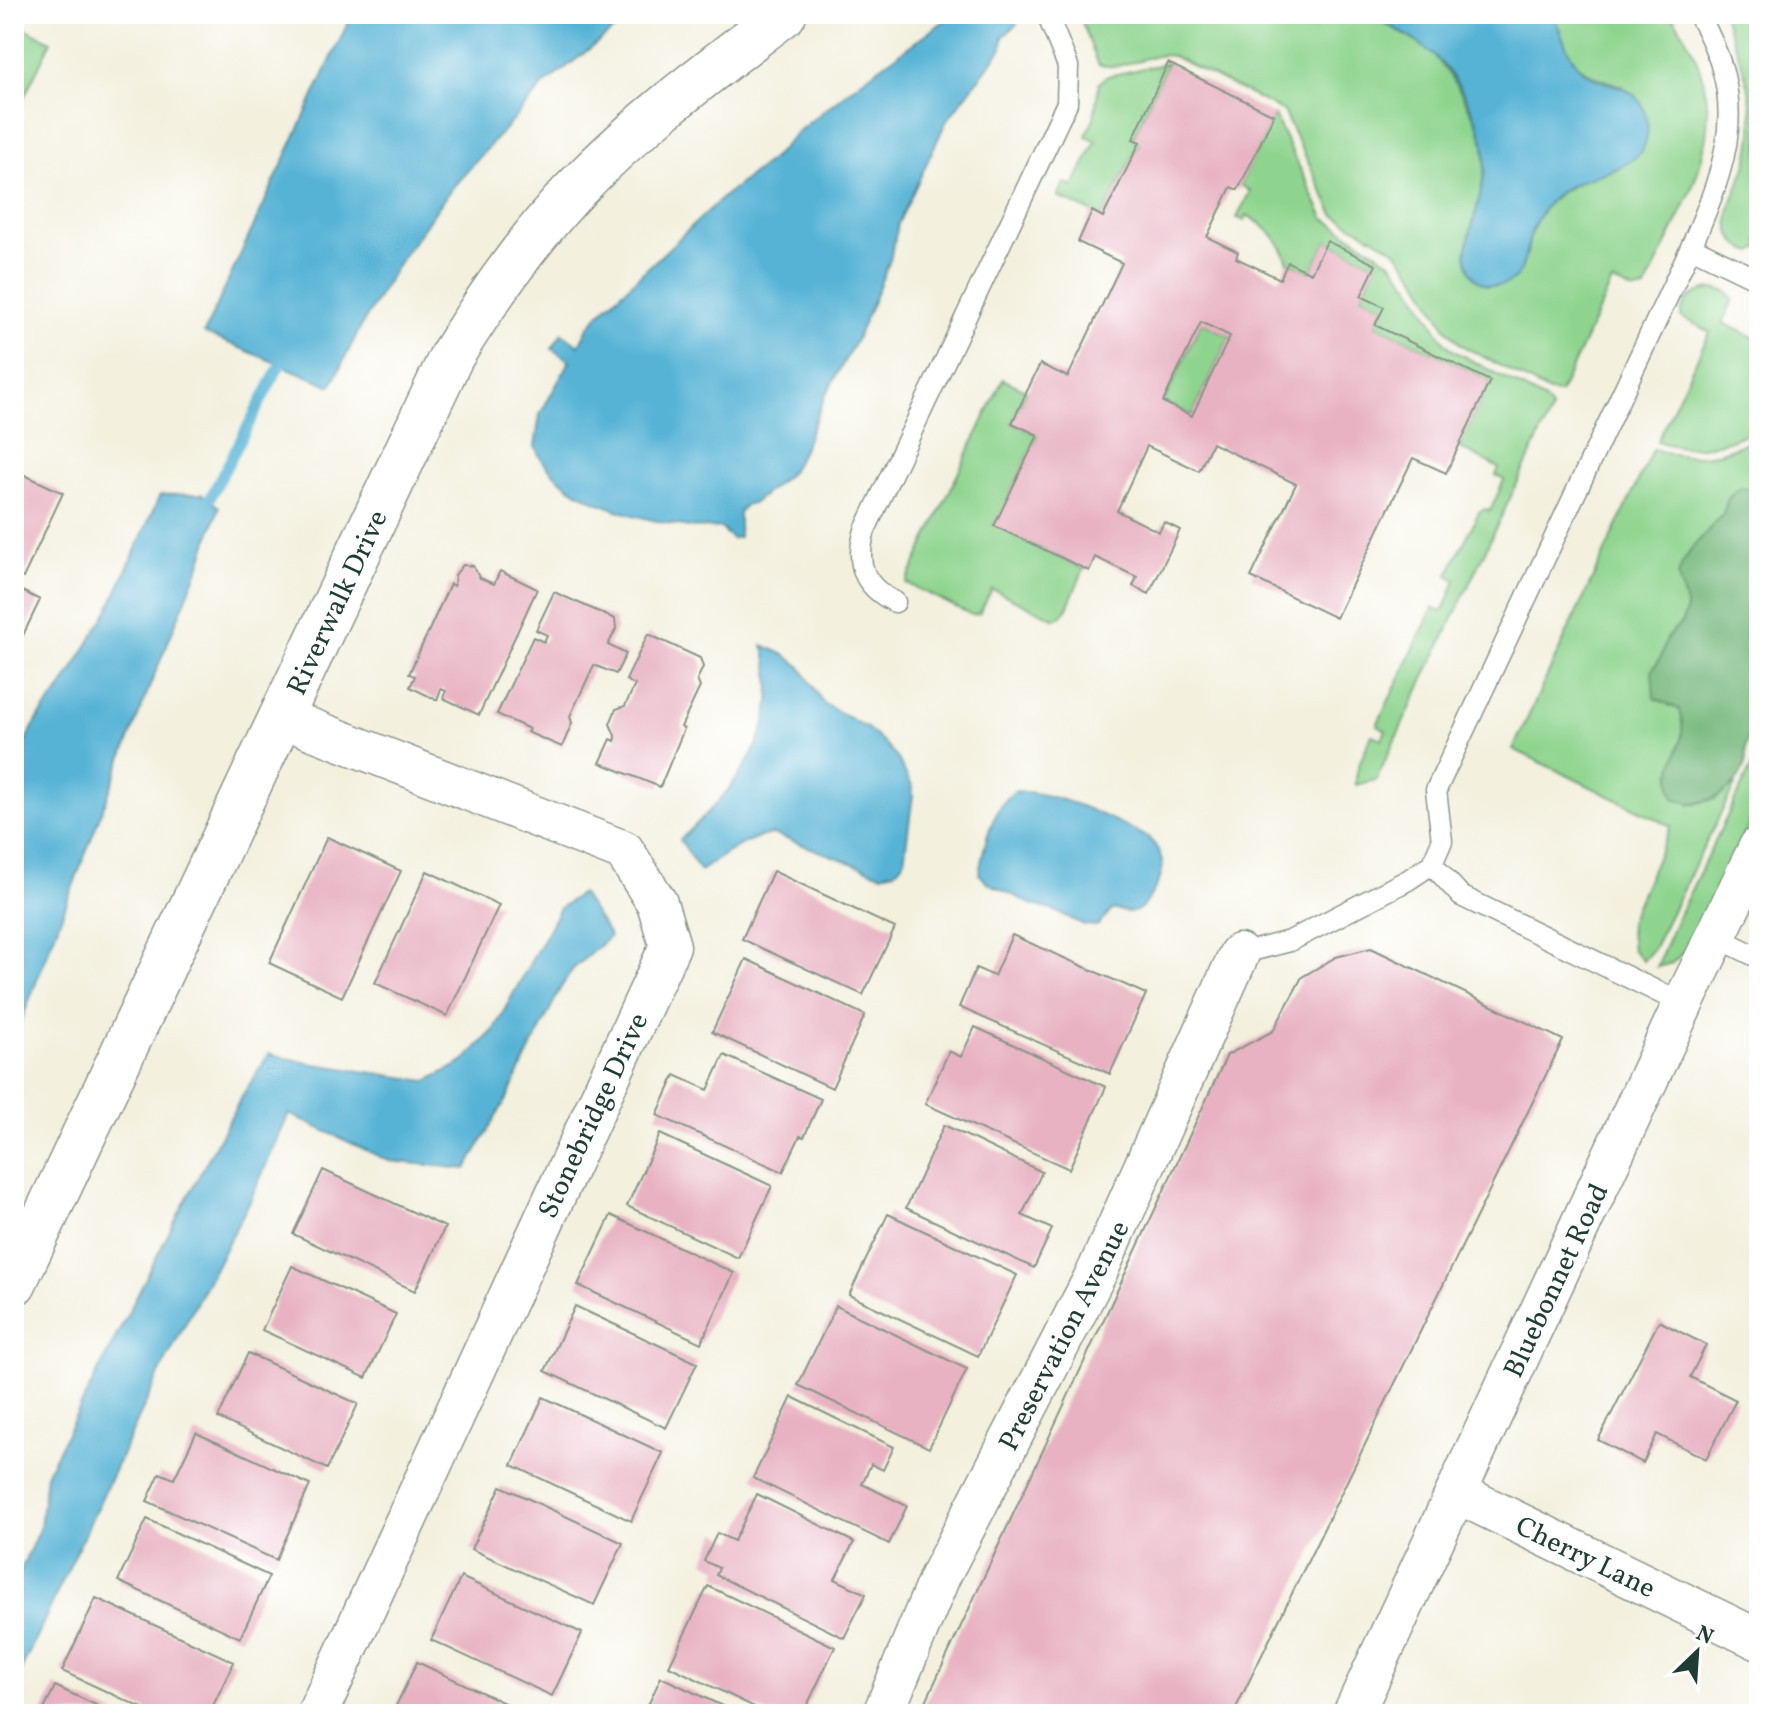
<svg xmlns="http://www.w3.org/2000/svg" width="1773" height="1728" font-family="Vollkorn,serif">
<rect width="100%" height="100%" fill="#fff"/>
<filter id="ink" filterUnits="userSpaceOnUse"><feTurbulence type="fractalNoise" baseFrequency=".0125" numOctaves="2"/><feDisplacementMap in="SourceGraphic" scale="16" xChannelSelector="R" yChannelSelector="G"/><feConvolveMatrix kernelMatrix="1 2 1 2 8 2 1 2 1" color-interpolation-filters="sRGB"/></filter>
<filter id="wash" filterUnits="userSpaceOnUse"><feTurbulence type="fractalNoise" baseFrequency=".006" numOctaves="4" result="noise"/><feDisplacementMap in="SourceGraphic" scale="32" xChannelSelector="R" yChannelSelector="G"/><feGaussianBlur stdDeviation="1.8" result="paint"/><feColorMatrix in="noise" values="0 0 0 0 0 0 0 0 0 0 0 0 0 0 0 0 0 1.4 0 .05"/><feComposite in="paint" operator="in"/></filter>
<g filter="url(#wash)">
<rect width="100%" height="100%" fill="#f3f0de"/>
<path fill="#8ed48e" stroke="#568861" stroke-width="2" d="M1087,14H1369L1420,44L1434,55L1456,84L1477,123L1484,143L1485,163L1482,187L1466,255L1527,254C1533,197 1572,182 1620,168L1622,86C1571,71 1573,61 1553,14H1671C1745,118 1691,189 1645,289L1635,291L1612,282L1560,393L1549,392L1461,345L1445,327L1415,275L1395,250L1334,215L1283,111L1173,56C1148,51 1121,73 1098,64L1082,22Z
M1723,14H1759V248L1753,252C1741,249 1731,240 1729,227C1725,207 1741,183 1747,163C1762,106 1743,66 1723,14Z
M14,23L51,41L14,118Z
M1168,63L1133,138L1140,142L1103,217L1058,197L1064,183L1073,187L1096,141L1086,136L1094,118L1099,83L1108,76Z
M1274,115L1324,218L1391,262L1411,287L1445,343L1454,351L1545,400L1552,410L1376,780L1356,785C1355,767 1365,751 1372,735L1382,739L1386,730L1377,725L1433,608L1441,612L1445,608L1456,580L1448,575L1479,512L1484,509L1490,511L1504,480L1496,475L1499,468L1458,447L1490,381L1375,325L1384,307L1361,296L1376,265L1327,241L1311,273L1288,262C1281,241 1267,226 1247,215L1245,221L1237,218L1250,191L1240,185Z
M1716,289L1726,291L1733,299L1723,323L1759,340V428C1724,444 1696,455 1657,441L1710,332L1681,317C1682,298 1698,289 1716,289Z
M1201,322L1230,336L1192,416L1164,402Z
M1003,379L1027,391L1012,423L1038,435L995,525L1084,569L1066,610L1062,616L1055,619L992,589L979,614L972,615L906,583Z
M1759,436V489L1739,487L1728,499L1723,514L1693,547L1682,564L1687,609L1682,622L1667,638L1661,657L1652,670L1669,706L1679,709L1685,725L1681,741L1689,805L1715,799L1736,783L1653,949L1643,961L1632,949L1629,922L1671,826L1513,749L1653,449C1696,463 1720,456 1759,436Z
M1759,751V804L1692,944L1672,963L1657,967L1674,925Z"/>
<path fill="#72b679" stroke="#487a56" stroke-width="2" d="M1739,487L1759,489V718C1753,727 1747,735 1746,747C1745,753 1747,759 1745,765C1735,794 1701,811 1674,798C1661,764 1692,745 1679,709L1654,698L1652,670L1661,657L1667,638L1682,622L1687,609L1678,576L1682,564L1693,547L1723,514L1728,499Z"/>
<path fill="#57b3d5" stroke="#3b7884" stroke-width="2" d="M352,14H634L545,84L452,188L399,262L360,328L331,386L204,333Z
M954,14H1012L1017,24L1003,37L1002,48L946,122L898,224L890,260L873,301L855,342L825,396L802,452L790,473L755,502L745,505L739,512V537L732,539L721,528C711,527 700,528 690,527C636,519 560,501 535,447L540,414L570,361L552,349L562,333L579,345L588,327L600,313L723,197L773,158L796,133L862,80Z
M1369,14H1553C1561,32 1567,54 1580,68C1604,92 1641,77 1647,122C1655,175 1585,169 1556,195C1545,205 1538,216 1532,230C1524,250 1528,279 1502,285C1495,286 1490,287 1484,284C1471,279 1468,267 1466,255C1470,224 1484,194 1485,163C1487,129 1458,76 1432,54C1414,38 1390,25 1369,14Z
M202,494L219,507L200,565L151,683L14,1040V760L39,717L63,686L110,607L160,495Z
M763,645L785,655L801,667L823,703L867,728L887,746L898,759L912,786L913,795L904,861L895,871L881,874L773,834C745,838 724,855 700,871L680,840C737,786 789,728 763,645Z
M1015,791C1062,793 1107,817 1148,837C1168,858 1166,873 1151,895C1146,901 1142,911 1132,912C1127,913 1118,910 1113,909L1097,926L1084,925L1053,910L1033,905L988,883L979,874C984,845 991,809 1015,791Z
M581,893L610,936L573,969L560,989L508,1096L466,1169L389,1161L289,1114L250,1201L164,1364L14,1685V1585L40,1527L46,1474L181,1209L242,1096L269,1054L308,1063L427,1081L462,1063L493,1031L560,908Z"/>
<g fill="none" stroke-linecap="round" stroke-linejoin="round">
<path stroke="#57b3d5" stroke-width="11" d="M209,500L280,365"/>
</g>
<g id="blocks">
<path fill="#e8b2c2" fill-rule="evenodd" d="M1168,63L1274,115L1238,190L1231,187L1207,237L1238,252L1236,258L1280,279L1288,262L1311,273L1327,241L1376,265L1361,296L1384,307L1375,325L1490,381L1446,473L1413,458L1336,618L1251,577L1296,484L1212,443L1199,471L1147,446L1117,511L1159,532L1164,522L1180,530L1149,594L1133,586L1137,577L1095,557L1089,571L994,526L1038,435L1012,423L1027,391L1040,364L1068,377L1122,263L1078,242L1092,211L1103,217L1140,142L1133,139ZM1201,322L1230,336L1192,416L1163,402Z
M14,470L63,493L23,578L14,574Z
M463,565L473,566L480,578L494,584L500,571L537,589L479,715L443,698L446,691L441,689L437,700L410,687L415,676L409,674L450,584L454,586L455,575Z
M14,587L40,600L14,654Z
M554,592L615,619L616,629L608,645L626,654L616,674L594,665L570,716L572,723L562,747L527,732L529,729L497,714L533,637L544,642L547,635L536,630Z
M648,634L700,658L703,667L697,680L700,687L681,727L684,729L660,787L600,763L611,739L615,741L616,738L610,724L616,709L625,706L635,685L626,680Z
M327,837L401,871L342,997L269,963Z
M427,871L499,905L447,1016L375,983Z
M773,871L895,928L863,995L742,939Z
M1012,935L1146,994L1110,1074L959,1007L976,968L994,976Z
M1371,948L1563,1040L1233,1714H920L1227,1055L1273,1031L1302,977L1336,957Z
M746,959L865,1015L832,1088L712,1032Z
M975,1027L1106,1087L1069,1169L925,1104L949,1051L961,1057Z
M724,1055L821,1099L804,1137L800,1136L783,1172L657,1115L675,1075L708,1090Z
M944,1125L1042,1172L1022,1215L1052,1229L1034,1268L906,1208Z
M660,1134L772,1186L738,1258L627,1206Z
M323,1170L445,1227L415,1291L293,1234Z
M888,1214L1017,1275L978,1356L849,1295Z
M611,1215L734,1273L701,1343L578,1285Z
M292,1266L396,1314L366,1378L262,1330Z
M575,1306L697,1363L666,1428L545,1371Z
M836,1306L967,1369L929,1448L798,1385Z
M1659,1321L1706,1345L1690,1377L1736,1400L1706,1459L1657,1434L1643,1463L1598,1440Z
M248,1353L358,1404L327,1469L218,1418Z
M543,1397L663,1453L631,1521L512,1465Z
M792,1397L894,1447L883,1470L871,1464L862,1484L907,1506L889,1544L753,1478Z
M196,1433L310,1485L276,1560L147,1501L160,1473L174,1479Z
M501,1486L623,1543L594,1605L471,1549Z
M757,1494L854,1542L835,1579L866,1594L844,1638L716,1575L719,1568L704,1561L717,1533L734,1541Z
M147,1519L269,1576L240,1638L118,1581Z
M461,1577L582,1633L552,1696L431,1640Z
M708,1586L835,1647L803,1714H769L669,1666Z
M96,1598L234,1662L209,1714H155L62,1671Z
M417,1662L528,1714H392Z
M661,1677L739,1714H644Z
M55,1686L115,1714H42Z"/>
</g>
</g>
<g filter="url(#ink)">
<use href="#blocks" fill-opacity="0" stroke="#899689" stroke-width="2"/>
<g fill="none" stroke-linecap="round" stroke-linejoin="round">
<defs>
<path id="lane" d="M1691,247L1759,280
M895,602C863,586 855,564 865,530L1067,103L1068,66L1047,14
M1432,864L1461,896L1683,1004
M1715,936L1759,958
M1239,954L1290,941L1408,880L1432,864L1442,841L1436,790L1691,247C1729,160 1749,101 1698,14"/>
<path id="street" d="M283,718L624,851L657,903L670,946L317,1714
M1457,1493L1759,1640
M883,1714L940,1576L1098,1270L1239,954
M1353,1714L1683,1004L1759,847"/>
<path id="secondary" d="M14,1283L451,357C486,300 524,245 570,195C634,126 710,71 784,14"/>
</defs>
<use href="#lane" stroke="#899689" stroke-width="23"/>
<use href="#street" stroke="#899689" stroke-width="43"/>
<use href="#secondary" stroke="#899689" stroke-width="47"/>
<use href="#lane" stroke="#fff" stroke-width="20"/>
<use href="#street" stroke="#fff" stroke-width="40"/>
<use href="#secondary" stroke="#fff" stroke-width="44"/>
</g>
</g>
<g text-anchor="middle" stroke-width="6" stroke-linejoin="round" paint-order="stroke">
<g font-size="28" fill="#1f3d34" stroke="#fff">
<text transform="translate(336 602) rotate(-65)" y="10">Riverwalk Drive</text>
<text transform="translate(592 1115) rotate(-65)" y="10">Stonebridge Drive</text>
<text transform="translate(1555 1280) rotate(-65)" y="10">Bluebonnet Road</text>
<text transform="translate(1063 1335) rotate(-63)" y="10">Preservation Avenue</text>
<text transform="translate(1586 1556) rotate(26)" y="10">Cherry Lane</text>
</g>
</g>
<rect width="1773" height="1728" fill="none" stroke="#fff" stroke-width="48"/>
<g transform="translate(1697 1652) rotate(25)" stroke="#ffffff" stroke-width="6" paint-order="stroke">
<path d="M0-6L14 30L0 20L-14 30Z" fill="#1f3d34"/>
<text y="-12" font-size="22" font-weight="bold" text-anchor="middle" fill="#1f3d34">N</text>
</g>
</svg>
